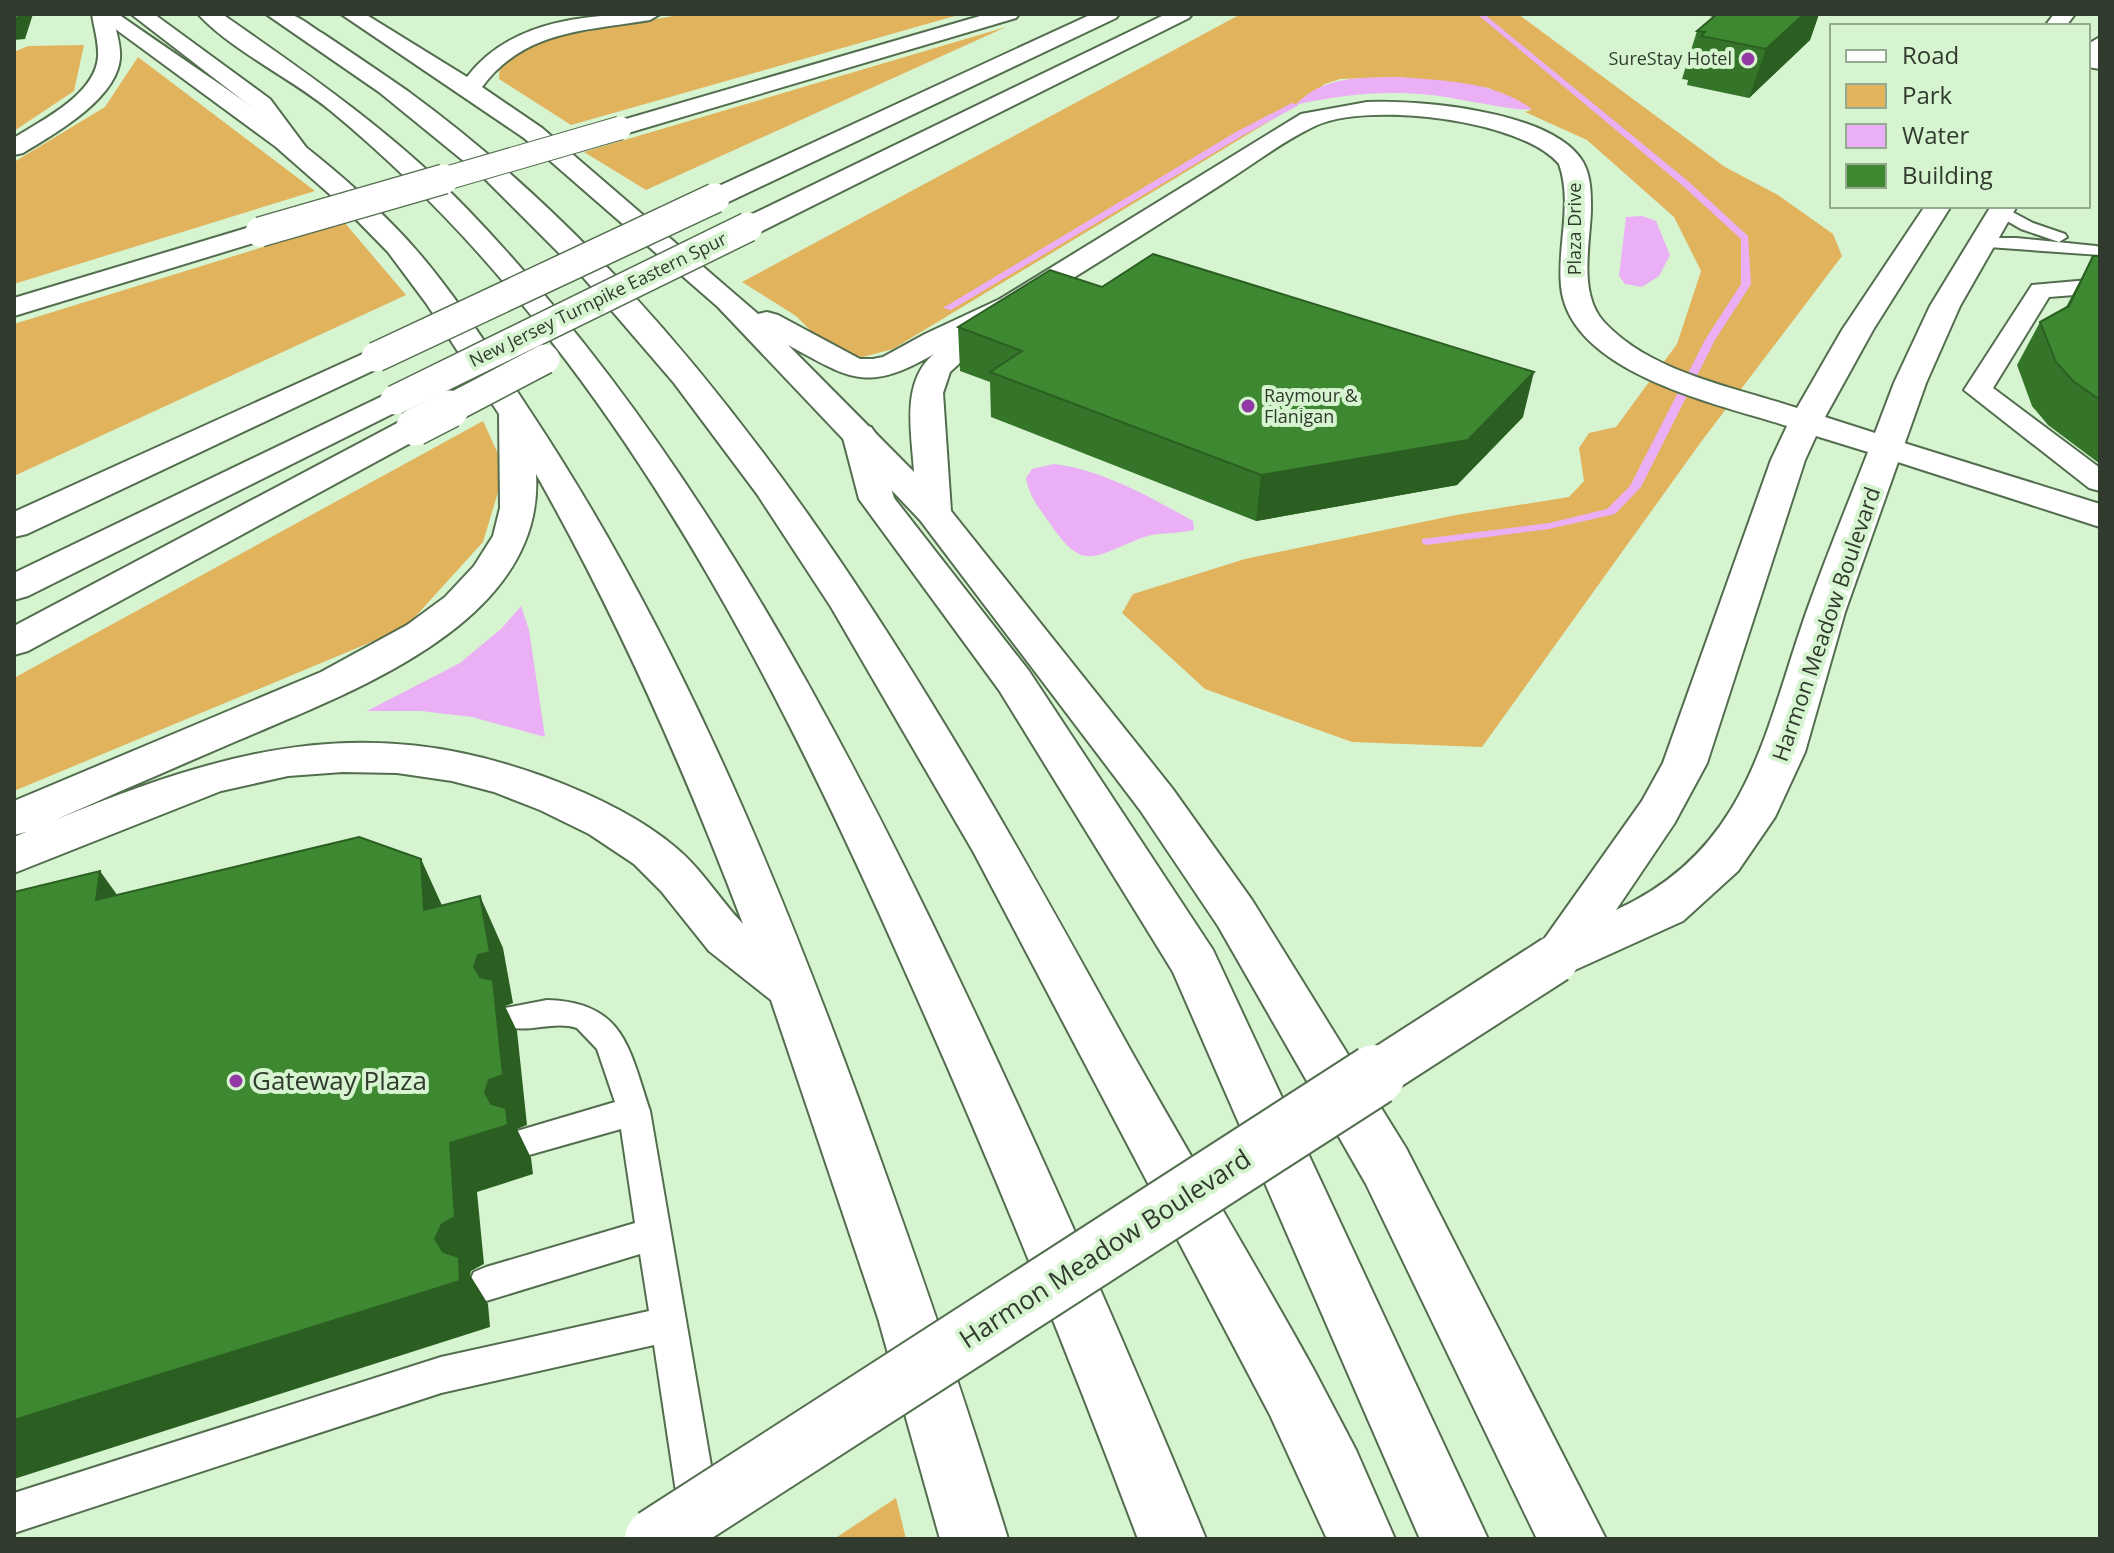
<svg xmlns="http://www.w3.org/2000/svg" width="2114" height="1553" font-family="'Open Sans',sans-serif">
<rect width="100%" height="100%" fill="#d7f4d1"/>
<path fill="#e1b35d" d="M684,14H962L571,125L499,79L500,62L545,39Z
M1241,14H1518L1725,167L1778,195L1833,234L1842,256L1701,442L1482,747L1352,742L1205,689L1122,613L1133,594L1245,559L1456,515L1569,497L1584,481L1579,448L1589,433L1616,427L1677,344L1701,271L1674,217L1587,140L1525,112L1531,110L1489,88L1399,77L1340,79L1325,84L1293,107L893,349L859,358L821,341L796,316L742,282Z
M1006,27L646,190L584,152Z
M84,45L74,91L14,131V52L28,46Z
M138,57L315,191L14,284V162L105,107Z
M344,222L406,295L14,476V324Z
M483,421L505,469L483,542L405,628L14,791V678Z
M896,1498L906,1539H834Z"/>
<path fill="#eaaff5" d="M1399,77C1446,81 1493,81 1532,109C1521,113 1449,96 1430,95C1384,90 1340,95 1295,105C1325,75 1360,78 1399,77Z
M1642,216L1656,221L1670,255L1659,276L1642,287L1625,284L1619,276L1626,217Z
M1054,464C1103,470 1150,497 1193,521L1194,530C1178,534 1159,532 1144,537C1095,555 1084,575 1049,522C1039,508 1029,496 1026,478L1032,469Z
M521,606L529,630L545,737L472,717L421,711H367L460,663L501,629Z"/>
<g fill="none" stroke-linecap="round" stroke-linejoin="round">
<path fill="#eaaff5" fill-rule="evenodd" d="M1477,14H1484L1689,182L1748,236L1751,284L1715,340L1641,487L1615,514L1549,529L1426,545L1422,543V539L1549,523L1607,509L1630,486L1705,340L1741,284V239L1683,186Z
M1292,103L1299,105L1242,136L951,310L943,308L1236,132Z"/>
<defs>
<path id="service" d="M2001,206L2033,223L2065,234L2067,237L2059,242L2021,229L1995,214V208Z
M1980,238H2016L2096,246L2100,247V255L1974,246L1972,243Z
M547,1000C624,1002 629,1048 650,1111L719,1512L713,1526L699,1532L685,1526L679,1512L654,1345L441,1393L14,1533V1493L441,1357L649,1311L640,1254L486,1301L474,1296L468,1284L474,1272L486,1267L635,1223L621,1129L529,1155L517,1151L513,1141L517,1131L615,1102L597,1049L577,1028C553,1020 528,1034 505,1026L501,1017L505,1008Z"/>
<path id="pedestrian" d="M2100,279V293L2049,297L1993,388L2100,468V491L2089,488L1964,390L2032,285Z"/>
<path id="minor" d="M2088,53L2100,55V69L2088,67Z
M1888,438L2100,504V527L1876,455L1871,448L1876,441Z"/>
<path id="tertiary" d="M2054,14H2075L2066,26H2045Z
M2100,37C2100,50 2103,61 2088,65V44Z
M1367,102C1421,100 1553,111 1583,162C1591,176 1591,194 1591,210C1590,244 1578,294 1604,322C1651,373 1734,387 1797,408L1842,330L1925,206H1951L1873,330L1825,417L1875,433L1894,383L1930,306L1991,206H2017L1960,306L1926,383L1845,612L1805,752L1775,817L1738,871L1683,921L1555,979L1537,973L1530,959L1642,801L1663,763L1771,460L1787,426C1718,404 1569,373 1561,286C1557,246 1573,203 1559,164C1521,119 1367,101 1315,126C1283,141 1252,165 1222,184C1155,227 1088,269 1020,311L1010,314L1000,311L995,305L1000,299L1301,114ZM1816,436L1868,452C1847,506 1825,559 1806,613C1763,736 1748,850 1616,910L1674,824L1707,763L1805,460Z"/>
<path id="primary" d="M95,14H118C212,80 311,141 392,224C447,279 489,349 532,414C673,627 772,863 859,1100C912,1246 963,1391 1008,1539H940L878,1318L771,1000L709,951L661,891L634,864L589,834L540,810L494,792L452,781L397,773L343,772L288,776L221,791L14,873V837L26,832L14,835V801L321,672L407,625L445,597L474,566L493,536L500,508L499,414L426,303L388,252L342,205L276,147ZM536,474C618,619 684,768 743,924C719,899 702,869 675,847C637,815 588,793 542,776C363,711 224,750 55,820C116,793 178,766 239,740C351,692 545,623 536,474Z
M341,14H365L467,77C512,18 591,14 660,14L650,20C585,31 524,30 482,87L542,128L758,314L767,312L778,315L860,359H873L883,357L925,334L1000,299L1010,296L1020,299L1025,305L1020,311L980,331L987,338L950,372L943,393L951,511L1172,788L1252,900L1406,1148L1606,1539H1537L1366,1184L1218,926L1140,810L920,520L718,307L524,138ZM788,345C850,379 867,393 934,354C900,382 912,434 914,472Z"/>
<path id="motorway" d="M92,14H112C115,28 121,43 120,58C117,99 54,134 23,153L14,155V138C42,120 95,95 98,57C99,43 94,28 92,14Z
M131,14H154L270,99L311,154L308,159H290L254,109Z
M198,14H222C308,74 394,133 468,210C680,431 828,704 959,979C1047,1164 1128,1350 1206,1539H1138C1066,1348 989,1158 905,971C808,752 700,532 552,342C488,258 412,178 331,111C291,78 232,51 198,14Z
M266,14C274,14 285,12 292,15C302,18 313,28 322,33C351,52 380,72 409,92C731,327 942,709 1131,1051C1191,1158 1255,1263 1314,1370L1356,1450L1395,1539H1327L1270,1415L974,853L831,607L757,494L674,383L582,276L482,176L379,92Z
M987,14H1019L1016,18L628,133H612L608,128L612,123Z
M1092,14H1119L1116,18L724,204H706L702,198L706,192Z
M1166,14H1192L1189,18L758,233H738L734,227L738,221Z
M260,224L270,226L274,232L270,238L14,316V298Z
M376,348L387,350L392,357L387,364L27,534L14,537V512Z
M395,390L406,393L411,400L406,407L28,596L14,600V573Z
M415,417L427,420L432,427L427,434L28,651L14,655V626L403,420Z
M859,424L871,427L876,434L894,498L1029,671L1213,950L1488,1539H1420L1173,972L999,690L859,499L842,434L847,427Z"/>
</defs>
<use href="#service" stroke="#536d4f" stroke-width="4"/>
<use href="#pedestrian" stroke="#536d4f" stroke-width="4"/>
<use href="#minor" stroke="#536d4f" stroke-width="4"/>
<use href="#tertiary" stroke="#536d4f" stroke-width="4"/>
<use href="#primary" stroke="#536d4f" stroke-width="4"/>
<use href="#motorway" stroke="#536d4f" stroke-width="4"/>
<use href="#service" fill="#fff" fill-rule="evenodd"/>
<use href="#pedestrian" fill="#fff" fill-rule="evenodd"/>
<use href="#minor" fill="#fff" fill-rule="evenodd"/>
<use href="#tertiary" fill="#fff" fill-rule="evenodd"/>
<use href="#primary" fill="#fff" fill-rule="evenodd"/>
<use href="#motorway" fill="#fff" fill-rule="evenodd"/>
<defs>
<path id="tertiary-bridge-far1" d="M1372,1077L1555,959"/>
<path id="tertiary-bridge" d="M655,1539L1375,1075"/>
<path id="motorway-bridge-far2" d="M437,181L620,128"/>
<path id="motorway-bridge-far1" d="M260,232L444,179
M376,357L715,198
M395,400L748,227
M446,411L545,359"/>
<path id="motorway-bridge" d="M415,427L450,409"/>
</defs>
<use href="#tertiary-bridge-far1" stroke="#536d4f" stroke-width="51" stroke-linecap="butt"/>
<use href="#tertiary-bridge" stroke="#536d4f" stroke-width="64" stroke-linecap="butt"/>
<use href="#motorway-bridge-far2" stroke="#536d4f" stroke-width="25" stroke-linecap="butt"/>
<use href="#motorway-bridge-far1" stroke="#536d4f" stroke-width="32" stroke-linecap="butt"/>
<use href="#motorway-bridge" stroke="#536d4f" stroke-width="40" stroke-linecap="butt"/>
<use href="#tertiary-bridge-far1" stroke="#fff" stroke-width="47"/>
<use href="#tertiary-bridge" stroke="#fff" stroke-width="60"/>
<use href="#motorway-bridge-far2" stroke="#fff" stroke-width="23"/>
<use href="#motorway-bridge-far1" stroke="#fff" stroke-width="29"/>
<use href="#motorway-bridge" stroke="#fff" stroke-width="37"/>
</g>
<path fill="#35752a" d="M1700,14H1819L1810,40L1749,98L1687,85L1688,80L1682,79L1697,31L1714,17Z
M2093,256H2100V464L2048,425L2032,406L2017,365L2040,322L2066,307Z
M1102,287L1523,417L1457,485L1256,521L991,417L990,382L960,371L958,327Z"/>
<path fill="#2b5f22" d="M18,14H33L25,39L14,40V20Z
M1804,14H1819L1810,40L1749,98L1766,49Z
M1534,372L1523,417L1457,485L1256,521L1261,475Z
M421,859L445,912L424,910Z
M100,871L138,924L96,900Z
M480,896L503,948L513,1003L505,1006L517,1031L527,1125L517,1129L531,1158L533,1174L477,1192L484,1264L471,1271L470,1275L488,1304L490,1327L14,1479V1420L443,1252L435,1239L442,1224L450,1143L485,1092L474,967Z"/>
<path fill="#3e8831" stroke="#2b5f22" stroke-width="2" d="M1717,14H1804L1766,49L1701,36L1705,32L1697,31Z
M1153,254L1534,372L1468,440L1261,475L990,372L1022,351L958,327L1050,270L1102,287Z
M2093,256H2100V400L2073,381L2056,362L2040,322L2069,306Z
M359,837L421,859L424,910L480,896L490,952L478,955L474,967L480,977L493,980L503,1075L489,1080L485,1092L491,1104L506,1108L508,1125L450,1143L455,1217L442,1224L435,1239L443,1252L459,1257L460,1281L14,1420V892L100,871L96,900Z"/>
<g fill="#9339a5" stroke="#d7f4d1" stroke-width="3">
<circle cx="1748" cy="59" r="8"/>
<circle cx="1248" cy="406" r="8"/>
<circle cx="236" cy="1081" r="8"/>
</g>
<g text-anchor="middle" stroke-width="8" stroke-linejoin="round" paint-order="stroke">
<g font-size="18" fill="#303b2e" stroke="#d7f4d1" text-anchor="end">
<text x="1732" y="65">SureStay Hotel</text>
<text x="1264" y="402" text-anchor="start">Raymour &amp;<tspan x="1264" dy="21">Flanigan</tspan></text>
</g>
<g font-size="18" fill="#303b2e" stroke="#d7f4d1">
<text transform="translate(1575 229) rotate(-90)" y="6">Plaza Drive</text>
<text transform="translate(598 300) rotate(-26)" y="6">New Jersey Turnpike Eastern Spur</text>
</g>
<g font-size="22" fill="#303b2e" stroke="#d7f4d1">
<text transform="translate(1826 624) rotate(-71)" y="8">Harmon Meadow Boulevard</text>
</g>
<g font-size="26" fill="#303b2e" stroke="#d7f4d1" text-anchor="start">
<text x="252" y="1090">Gateway Plaza</text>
</g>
<g font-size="26" fill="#303b2e" stroke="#d7f4d1">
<text transform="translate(1105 1249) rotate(-33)" y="9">Harmon Meadow Boulevard</text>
</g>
</g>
<rect width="2114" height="1553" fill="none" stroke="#303b2e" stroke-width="32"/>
<rect x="1830" y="24" width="260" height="184" fill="#d7f4d1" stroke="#94aa90" stroke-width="2"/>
<rect x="1846" y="50" width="40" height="12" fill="#ffffff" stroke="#94aa90" stroke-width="2"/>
<text x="1902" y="64" font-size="24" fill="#303b2e">Road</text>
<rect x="1846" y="84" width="40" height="24" fill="#e1b35d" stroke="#94aa90" stroke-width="2"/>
<text x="1902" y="104" font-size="24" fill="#303b2e">Park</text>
<rect x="1846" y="124" width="40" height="24" fill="#eaaff5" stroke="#94aa90" stroke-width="2"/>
<text x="1902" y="144" font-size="24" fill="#303b2e">Water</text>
<rect x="1846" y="164" width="40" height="24" fill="#3e8831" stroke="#94aa90" stroke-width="2"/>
<text x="1902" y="184" font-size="24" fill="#303b2e">Building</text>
</svg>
